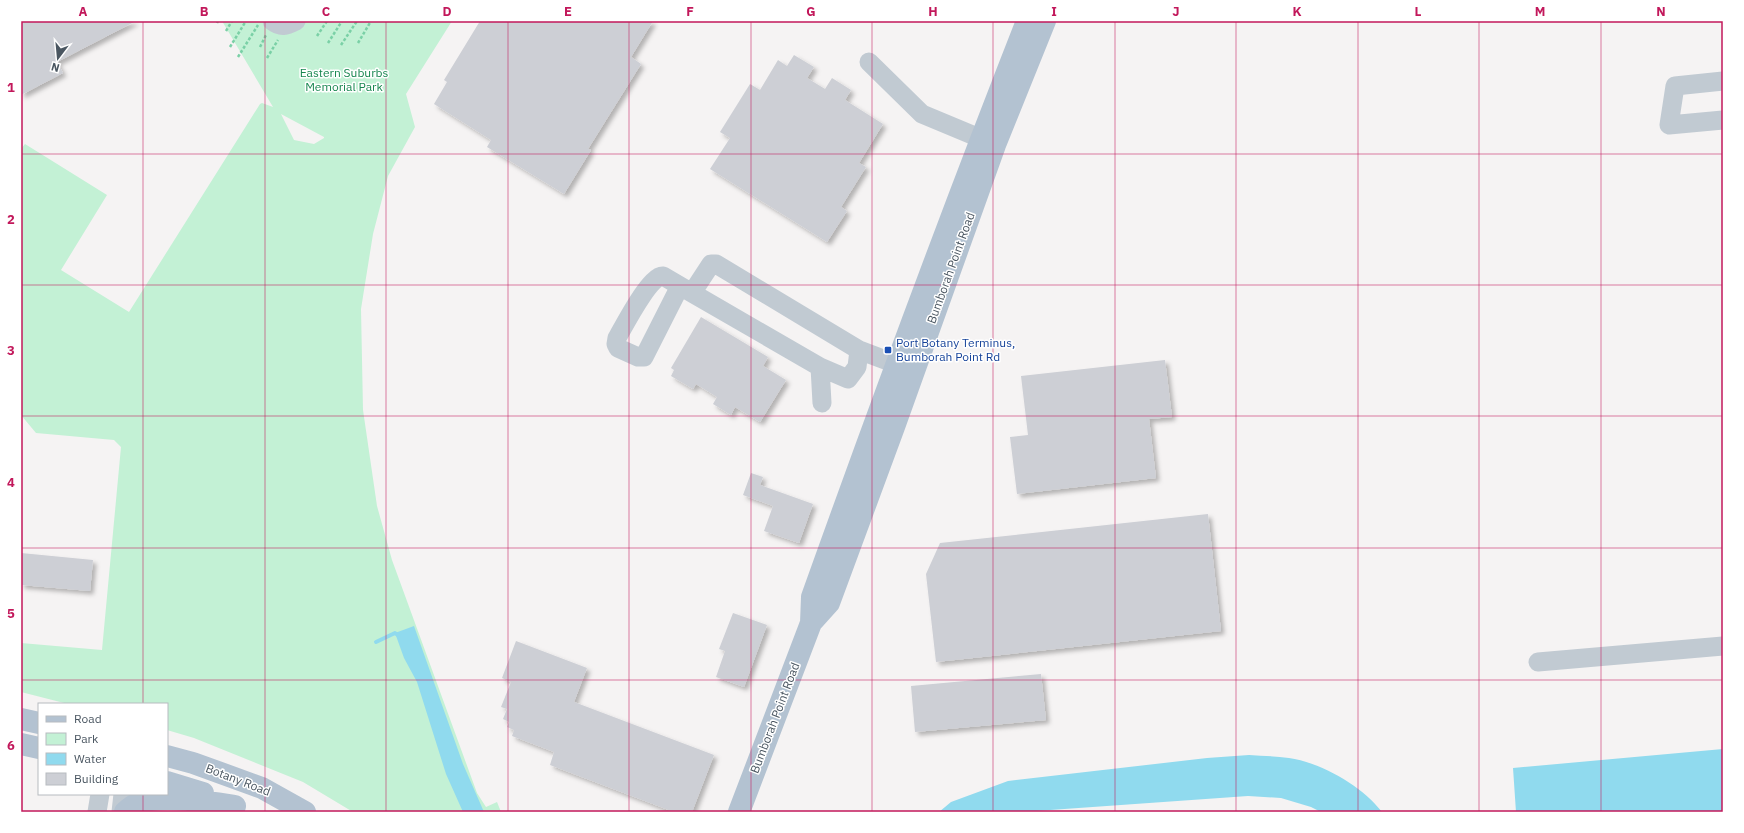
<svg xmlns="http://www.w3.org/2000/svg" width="1744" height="833" font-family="'IBM Plex Sans',sans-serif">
<defs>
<filter id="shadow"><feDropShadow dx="3.5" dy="3.5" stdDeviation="2" flood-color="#0004"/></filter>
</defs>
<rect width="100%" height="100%" fill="#f5f3f3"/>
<path fill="#c3f1d5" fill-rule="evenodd" d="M222,21H452L406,94L415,127L388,176L373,234L361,309L363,410L377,506L392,560L477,793L486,807L497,802L501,812H353L303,782L194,738L167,730V704H68L21,692V643L102,650L121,447L114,440L36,433L21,415V149L25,144L107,195L61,270L129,312L260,104L262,103L273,107ZM281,114L324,137V138L314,144L294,140Z"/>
<path fill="#90daee" d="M414,626L463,764L484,812H463L446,774L417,682L404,658L395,633Z
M1723,749V812H1516L1513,768Z
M1249,755C1262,756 1276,756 1289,758C1322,763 1362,786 1382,812H1321L1311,807L1281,798L1248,796L1022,812H939L951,802L1008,781L1207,758Z"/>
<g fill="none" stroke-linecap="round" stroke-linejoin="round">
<path stroke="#90daee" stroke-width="4" d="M376,642L395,633L399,636"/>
</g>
<path fill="#cdcfd5" filter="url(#shadow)" d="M21,21H136L57,62L63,73L21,95Z
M480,21H653L631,57L641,64L588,149L591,150L564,194L487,147L491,140L434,104L447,82L444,80Z
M794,55L814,67L807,78L825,89L832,78L851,90L845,100L883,124L859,163L866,167L841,207L847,211L827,242L710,169L730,138L720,132L750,84L760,90L778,60L787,66Z
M701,317L768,357L763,366L786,380L760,422L735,407L731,415L713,404L717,397L696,384L693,389L671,376L674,370L671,368Z
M1165,360L1172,417L1149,419L1156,478L1017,494L1010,437L1028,435L1021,376Z
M751,473L763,477L760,485L813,504L799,543L764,531L773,506L743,495Z
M1208,514L1221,631L936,662L926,574L940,543Z
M21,553L93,560L90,591L21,585Z
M733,613L767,625L744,687L716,677L725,651L719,649Z
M516,641L587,668L574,702L714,755L692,812H674L550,765L554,752L512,736L514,730L507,727L509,722L503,719L507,709L501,707L511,682L502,678Z
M1041,674L1046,720L915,732L911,686Z"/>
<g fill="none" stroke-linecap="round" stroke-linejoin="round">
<path stroke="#7ad0a6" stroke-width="2.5" stroke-dasharray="3 2" stroke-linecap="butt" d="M217,23L218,21
M226,31L232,21
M317,36L327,21
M328,43L342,21
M358,43L371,21
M341,45L357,21
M230,47L246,21
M260,47L266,35
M238,57L258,25
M267,58L278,40"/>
<path stroke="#c1cad2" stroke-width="19" d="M272,21C281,28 286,26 296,21
M869,62L922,114L994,144
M1723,81L1675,86L1669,125L1723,120
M680,286L644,357H638L618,348L616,344L617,338C624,326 650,275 663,276L692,293L820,367L822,403
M692,293L711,264H716L859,350L896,364
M820,367L848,379L857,367L859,350
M1538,662L1723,646
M97,812L100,794
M121,812L123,794"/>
<path stroke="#b3c2d1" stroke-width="22" d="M811,623L829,603L894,427L995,145L1045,21
M21,719L39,723
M21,744L39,748
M167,756L193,763L262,788L305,812
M167,782L203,793
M125,812C130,808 135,803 140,802C166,795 209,802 235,806
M739,812L811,623L812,597C881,404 952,212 1027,21"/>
</g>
<path fill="none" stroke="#c2185b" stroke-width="1" stroke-opacity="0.55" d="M143,21V704M265,21V812M386,21V812M508,21V812M629,21V812M751,21V812M872,21V812M993,21V812M1115,21V812M1236,21V812M1358,21V812M1479,21V812M1601,21V812M21,154H1723M21,285H1723M21,416H1723M21,548H1723M21,680H1723M143,794V812"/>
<rect fill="#1a4fb4" stroke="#fff" stroke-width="1.5" x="884" y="346" width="8" height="8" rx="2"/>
<g text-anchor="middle" stroke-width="3" stroke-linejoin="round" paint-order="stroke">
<g font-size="12" fill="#17864f" stroke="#fff">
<text x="344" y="77">Eastern Suburbs<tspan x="344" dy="14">Memorial Park</tspan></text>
</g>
<g font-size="12" fill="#4a5661" stroke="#fff">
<text transform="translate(951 268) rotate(-70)" y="4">Bumborah Point Road</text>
<text transform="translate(775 718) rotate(-69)" y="4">Bumborah Point Road</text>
<text transform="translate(238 780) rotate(21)" y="4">Botany Road</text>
</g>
<g font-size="12" fill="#164399" stroke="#fff" text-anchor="start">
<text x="896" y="347">Port Botany Terminus,<tspan x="896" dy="14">Bumborah Point Rd</tspan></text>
</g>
</g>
<rect width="1744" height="833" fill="none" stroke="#ffffff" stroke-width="44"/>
<rect x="38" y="703" width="130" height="92" fill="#ffffff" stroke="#b7bbc0"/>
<rect x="46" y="716" width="20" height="6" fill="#b3c2d1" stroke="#b7bbc0"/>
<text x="74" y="723" font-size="12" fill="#4a5661">Road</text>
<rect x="46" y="733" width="20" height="12" fill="#c3f1d5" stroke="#b7bbc0"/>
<text x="74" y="743" font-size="12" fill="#4a5661">Park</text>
<rect x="46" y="753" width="20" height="12" fill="#90daee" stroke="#b7bbc0"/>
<text x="74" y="763" font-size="12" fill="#4a5661">Water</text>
<rect x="46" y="773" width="20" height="12" fill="#cdcfd5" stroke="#b7bbc0"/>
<text x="74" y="783" font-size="12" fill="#4a5661">Building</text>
<g transform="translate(58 58) rotate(196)" stroke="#ffffff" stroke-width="3" paint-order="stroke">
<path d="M0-3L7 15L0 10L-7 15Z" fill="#4a5661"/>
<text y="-6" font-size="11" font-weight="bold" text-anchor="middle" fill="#4a5661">N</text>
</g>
<rect x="22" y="22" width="1700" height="789" fill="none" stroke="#c2185b" stroke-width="1.5"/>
<g font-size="13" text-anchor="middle" font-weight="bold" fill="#c2185b">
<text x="83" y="16">A</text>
<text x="204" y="16">B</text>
<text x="326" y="16">C</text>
<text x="447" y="16">D</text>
<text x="568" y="16">E</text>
<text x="690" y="16">F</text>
<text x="811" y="16">G</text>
<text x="933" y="16">H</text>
<text x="1054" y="16">I</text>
<text x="1176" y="16">J</text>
<text x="1297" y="16">K</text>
<text x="1418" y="16">L</text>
<text x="1540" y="16">M</text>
<text x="1661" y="16">N</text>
<text x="11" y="92">1</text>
<text x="11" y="224">2</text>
<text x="11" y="355">3</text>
<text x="11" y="487">4</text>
<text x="11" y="618">5</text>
<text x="11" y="750">6</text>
</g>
</svg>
